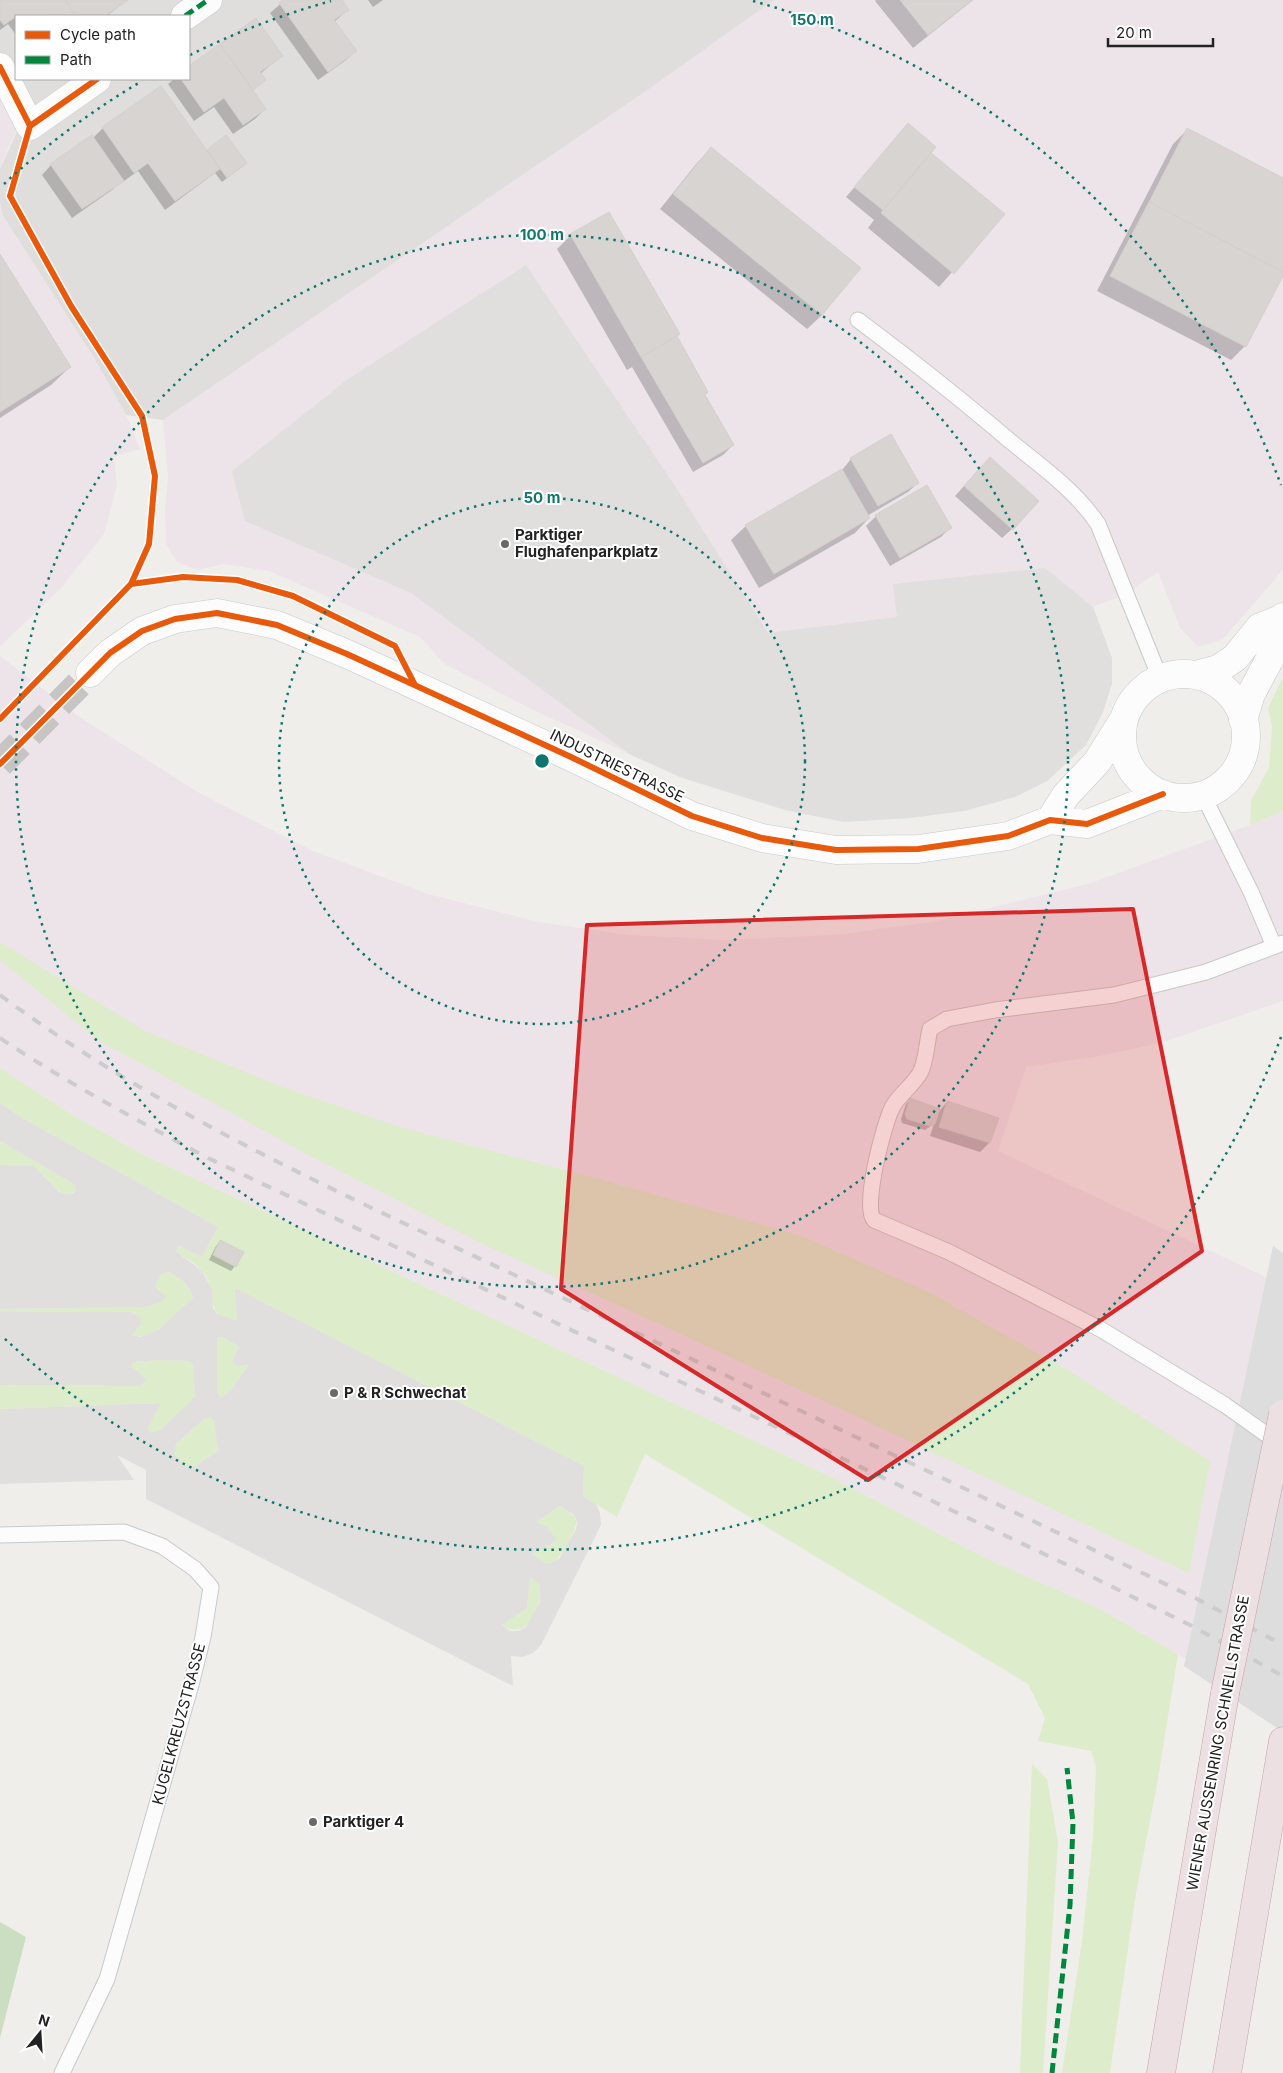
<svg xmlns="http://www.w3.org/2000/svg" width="1283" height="2073" font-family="Inter,sans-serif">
<rect width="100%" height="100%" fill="#f0eeeb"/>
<path fill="#dfdedc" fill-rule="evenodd" d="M0,0H774L655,85L163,420L126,415L94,358L3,216L0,203V169L20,125L0,90ZM16,16H189V79H16Z"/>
<path fill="#ede4e9" d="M774,0H1283V570L1223,639L1198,647L1180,628L1158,572L1126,594L1093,607L1112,658V684L1103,712L1086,745L1047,781L1015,797L964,811L909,818L844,822L785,810L680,777L531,709L445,664L420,637L269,571L224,564L198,570L177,562L166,543L165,508L168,478L163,420L655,85Z
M0,90L20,125L10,143L0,169Z
M0,203L3,216L94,358L126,415L140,449L114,457L117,485L104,534L61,588L0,647Z
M0,656L81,718L201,794L313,851L428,894L538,922L629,935L723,940L834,935L933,922L1091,883L1250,825L1283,811V1001L1161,1043L1094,1057L1026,1067L998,1151L1283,1285V1725L1178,1654L1096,1607L985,1558L829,1476L144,1155L74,1116L0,1068Z"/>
<path fill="#ddeccb" d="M1283,677V811L1250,825L1251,801L1269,767L1272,727L1268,708Z
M0,942L145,1031L282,1087L403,1128L600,1179L802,1236L931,1293L1068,1370L1210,1461L1189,1573L672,1330L487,1246L314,1158L98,1040L0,960Z
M0,1068L74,1116L144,1155L829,1476L985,1558L1096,1607L1178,1654L1157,1785L1136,1893L1110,2073H1062L1082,1941L1093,1837L1096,1767L1091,1751L1038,1741L1045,1718L1028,1684L645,1454L617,1517L583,1496L584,1466L236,1289L237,1321C201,1318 220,1290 202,1271C195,1263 184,1257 176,1251L179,1246L202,1257L218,1227L24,1119L0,1103Z
M0,1141L74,1184L76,1190C60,1205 48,1174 35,1169C24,1164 12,1166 0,1165Z
M171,1272L186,1283L193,1298C179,1311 152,1343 132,1335L141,1324L131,1312H0V1309L145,1307L166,1298L155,1286L161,1274Z
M222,1337L239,1346L232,1362L249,1364L231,1390L223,1397L219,1396L217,1390V1338Z
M159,1360L190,1361L193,1364L195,1398L160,1430L151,1433L148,1427L160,1403L0,1409V1385L141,1386L131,1366L133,1362Z
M210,1417L214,1419L218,1451L192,1468L184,1465L173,1455L176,1444L204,1419Z
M559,1506C565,1510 574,1513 576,1521C578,1528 560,1561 552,1563C545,1565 537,1558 531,1554L557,1541L535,1522Z
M530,1577L540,1584C543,1605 528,1643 502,1625L527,1608Z
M1032,1764L1047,1779L1058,1842L1043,2073H1020Z"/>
<path fill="#cbdec1" d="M0,1922L26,1937L0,2038Z"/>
<path fill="#e0dfde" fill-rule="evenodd" d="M526,265L675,486L768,633L897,617L893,584L1045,568L1093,607L1112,658V684L1103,712L1086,745L1047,781L1015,797L964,811L909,818L844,822L785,810L680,777L631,755L411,593L245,521L232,471L348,379Z
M0,1103L24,1119L218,1227L202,1257L179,1246L176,1251L202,1271L212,1289L213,1308L217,1314L237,1321L235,1288L584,1466L583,1496L596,1504L600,1513L601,1525L541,1645L533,1653L523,1657L511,1656L513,1686L146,1499V1470L117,1455L134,1480L0,1484V1409L161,1403L148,1427L151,1433L160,1430L195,1397L193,1365L190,1361L159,1360L133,1362L131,1366L146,1379L141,1386L0,1385V1312H131L140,1318L141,1324L132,1335L140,1337L158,1330L193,1298L186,1283L170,1272L161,1274L155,1286L166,1297L161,1302L145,1307L0,1309V1165L34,1166L59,1192L66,1194L73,1193L76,1190L74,1184L0,1141ZM222,1337L239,1346L232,1362L238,1366L249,1364L231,1390L222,1397L219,1396L217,1390V1338ZM210,1417L214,1420L218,1451L192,1468L184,1465L174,1455L176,1444L204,1419ZM559,1506L573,1514L577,1522L576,1529L559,1559L551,1563H545L532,1554L557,1541L548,1528L536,1522ZM530,1577L540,1584V1602L526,1627L518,1631H510L502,1625L527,1608Z"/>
<path fill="#dedddd" d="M1273,1246L1283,1253V1732L1184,1666Z"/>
<path fill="#0003" d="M0,0H127L107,16H16V35L8,24L0,30Z
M285,0H340L348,10L334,22L355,51L346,60L318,80L270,13Z
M368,0H383L373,7Z
M876,0H973L913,48L875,1Z
M256,20L281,56L260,74L265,80L252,91L265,109L255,119L233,134L214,107L194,121L168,84L174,79H189V67Z
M908,125L929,153L1003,214L939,287L868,228L874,220L846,197Z
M103,128L206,152L226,136L241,167L222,182L215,173L165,210L138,171L124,181L123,180L112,190L72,218L42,175L51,165L93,138Z
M1187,130L1283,180V273L1245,346L1231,360L1097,291L1173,144Z
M711,149L822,315L807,329L660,209L697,163Z
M571,235L675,337L707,392L703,395L733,445L723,455L693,472L632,367L627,370L557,249Z
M0,257L70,367L51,385L0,418Z
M851,459L918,483L908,492L867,516L869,518L855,533L759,588L731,540L746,526L842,470Z
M980,468L1012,529L1002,538L955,496Z
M876,516L950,528L941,537L890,566L866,526Z
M910,1100L940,1110L947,1102L989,1143L980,1152L930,1136L934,1124L925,1130L902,1123L901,1119L906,1104Z
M220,1241L235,1266L231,1271L209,1260L216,1246Z"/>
<path fill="#d7d4d2" stroke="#d3d0cc" d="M0,0H65L76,16L18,15L4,25L0,20Z
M65,0H128L105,16H76Z
M283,0H342L349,10L334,20L357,51L328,72L279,3Z
M900,0H972L928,35Z
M256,18L283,56L260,72L266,80L253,90L220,44Z
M220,44L266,109L243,125L224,98L204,112L181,79H189V66Z
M161,86L220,169L175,201L148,163L134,173L102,127Z
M908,123L936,147L883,210L854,187Z
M1187,128L1283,178V272L1149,202Z
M92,135L124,181L82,209L50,164Z
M226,135L247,163L227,178L207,150Z
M711,147L861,268L822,315L673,194Z
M931,153L1005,214L954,274L881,213Z
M1149,202L1283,272V276L1246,347L1110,276Z
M609,212L680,334L641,357L570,234Z
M0,254L71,367L0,412Z
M677,336L708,392L705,395L734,445L703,463L641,357Z
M891,434L919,483L878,506L850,458Z
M990,457L1039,501L1013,530L964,486Z
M842,469L870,518L774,574L745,525Z
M927,485L952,528L900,558L875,515Z
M910,1098L940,1109L935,1124L930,1126L907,1119L905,1114Z
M947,1101L999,1118L990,1143L939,1127Z
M220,1240L244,1252L236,1267L213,1255Z"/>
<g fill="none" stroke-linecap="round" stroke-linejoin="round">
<path stroke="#c7c5c3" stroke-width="28" stroke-dasharray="28 14" stroke-linecap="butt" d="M0,764L90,673"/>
<defs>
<path id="lane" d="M858,320C910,359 961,399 1010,441C1042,467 1075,490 1098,524L1160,678
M1203,795L1251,892L1274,946
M1281,1445L1225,1405L1102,1330L949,1252L874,1220C862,1207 884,1122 893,1106C900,1094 913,1085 920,1073C926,1063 927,1041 930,1029L947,1019L995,1010L1114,995L1206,972L1283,943
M0,1535L124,1532L162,1546L195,1569L211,1587L203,1637L191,1685L107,1979L62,2073"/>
<path id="street" d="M185,16L208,0
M0,67L30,126L97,79
M90,673L110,653L142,631L175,619L217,613L277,625L347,654L571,757L692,816L762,838L836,850L918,849L1008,836L1050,820L1087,824L1163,794
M1122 736a62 62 0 1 1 124 0a62 62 0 1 1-124 0Z
M1196,675L1218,669L1235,658L1260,627L1281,619
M1243,720L1251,694L1276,647L1283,617
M1050,820L1066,795L1097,762L1124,719"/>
<path id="highway" d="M1161,2073L1225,1693
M1227,2073L1283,1741"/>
</defs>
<use href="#lane" stroke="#c9c8c7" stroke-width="17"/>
<use href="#street" stroke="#c9c8c7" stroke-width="29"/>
<use href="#highway" stroke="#c5a2ac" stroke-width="29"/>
<use href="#lane" stroke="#fdfcfc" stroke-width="15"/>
<use href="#street" stroke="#fdfcfc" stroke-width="28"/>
<use href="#highway" stroke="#ece0e2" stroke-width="28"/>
<path stroke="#ccc" stroke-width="4" stroke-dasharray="10 10" stroke-linecap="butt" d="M0,995C159,1113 342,1194 521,1278C746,1385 972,1492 1197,1599L1283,1645
M0,1038C67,1083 137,1120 208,1158L1078,1570L1192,1626L1283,1676"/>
<defs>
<path id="highway-bridge" d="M1225,1693L1283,1414"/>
</defs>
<use href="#highway-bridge" stroke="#c5a2ac" stroke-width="29" stroke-linecap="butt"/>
<use href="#highway-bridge" stroke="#ece0e2" stroke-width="28"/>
<path stroke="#00873e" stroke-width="5" stroke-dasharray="10 5" stroke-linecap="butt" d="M185,16L208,0
M1052,2073L1070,1905L1073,1823L1067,1768"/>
<defs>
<path id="cycleway" d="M0,67L30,126
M30,126L97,79
M131,584L183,577L237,580L293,596L395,646L415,685
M0,719L131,584L149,544L155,476L142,416L71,306L10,196L30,126
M0,764L110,653L142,631L175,619L217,613L277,625L347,654L571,757L692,816L762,838L836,850L918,849L1008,836L1050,820L1087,824L1163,794"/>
</defs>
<use href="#cycleway" stroke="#fff" stroke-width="9"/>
<use href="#cycleway" stroke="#e8590c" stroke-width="6"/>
</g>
<path fill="#d62828" fill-opacity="0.2" stroke="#d62828" stroke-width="4" stroke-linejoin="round" d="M1133,909L1202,1251L868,1480L561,1289L587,925Z"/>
<g fill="none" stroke="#0f766e" stroke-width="2.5" stroke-dasharray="2.5 5">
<circle cx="542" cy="761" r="263"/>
<circle cx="542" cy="761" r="526"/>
<path d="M1281 1037A789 789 0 0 1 4 1338M4 184A789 789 0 0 1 142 81M190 55A789 789 0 0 1 331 1M753 1A789 789 0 0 1 1281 485"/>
</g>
<g fill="#6a6968" stroke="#fff" stroke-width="2">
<circle cx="505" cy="544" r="5"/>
<circle cx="334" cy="1393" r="5"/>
<circle cx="313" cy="1822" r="5"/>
</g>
<g text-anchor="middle" stroke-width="4" stroke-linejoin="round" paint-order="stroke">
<g font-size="15" font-weight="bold" fill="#222" stroke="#fff" text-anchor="start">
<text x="515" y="540">Parktiger<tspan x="515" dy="17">Flughafenparkplatz</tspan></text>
<text x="344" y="1398">P &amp; R Schwechat</text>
<text x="323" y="1827">Parktiger 4</text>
</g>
<g font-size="15" fill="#222" stroke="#fff">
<text transform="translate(617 766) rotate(26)" y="5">INDUSTRIESTRASSE</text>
<text transform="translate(179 1724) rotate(-75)" y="5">KUGELKREUZSTRASSE</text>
<text transform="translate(1218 1743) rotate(-80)" y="5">WIENER AUSSENRING SCHNELLSTRASSE</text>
</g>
</g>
<circle cx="542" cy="761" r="8" fill="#0f766e" stroke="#fff" stroke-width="2.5"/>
<g font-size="15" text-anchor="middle" font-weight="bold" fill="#0f766e" stroke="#fff" stroke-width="4" stroke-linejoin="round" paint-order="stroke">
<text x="812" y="25">150 m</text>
<text x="542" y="240">100 m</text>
<text x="542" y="503">50 m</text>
</g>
<rect x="15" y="15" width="175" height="65" fill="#ffffff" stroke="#a7a7a7"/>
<rect x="25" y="31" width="25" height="8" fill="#e8590c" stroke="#a7a7a7"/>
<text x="60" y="40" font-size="15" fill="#222222">Cycle path</text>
<rect x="25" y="56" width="25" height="8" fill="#00873e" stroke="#a7a7a7"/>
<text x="60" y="65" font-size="15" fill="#222222">Path</text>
<g transform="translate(40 2033) rotate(18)" stroke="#ffffff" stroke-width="4" paint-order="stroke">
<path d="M0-4L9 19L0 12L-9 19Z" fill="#222222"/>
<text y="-8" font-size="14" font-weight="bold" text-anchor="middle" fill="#222222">N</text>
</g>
<path d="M1108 38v8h105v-8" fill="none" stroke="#222222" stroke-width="2.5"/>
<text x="1116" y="38" font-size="15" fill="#222222" stroke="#ffffff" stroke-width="4" paint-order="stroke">20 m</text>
</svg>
